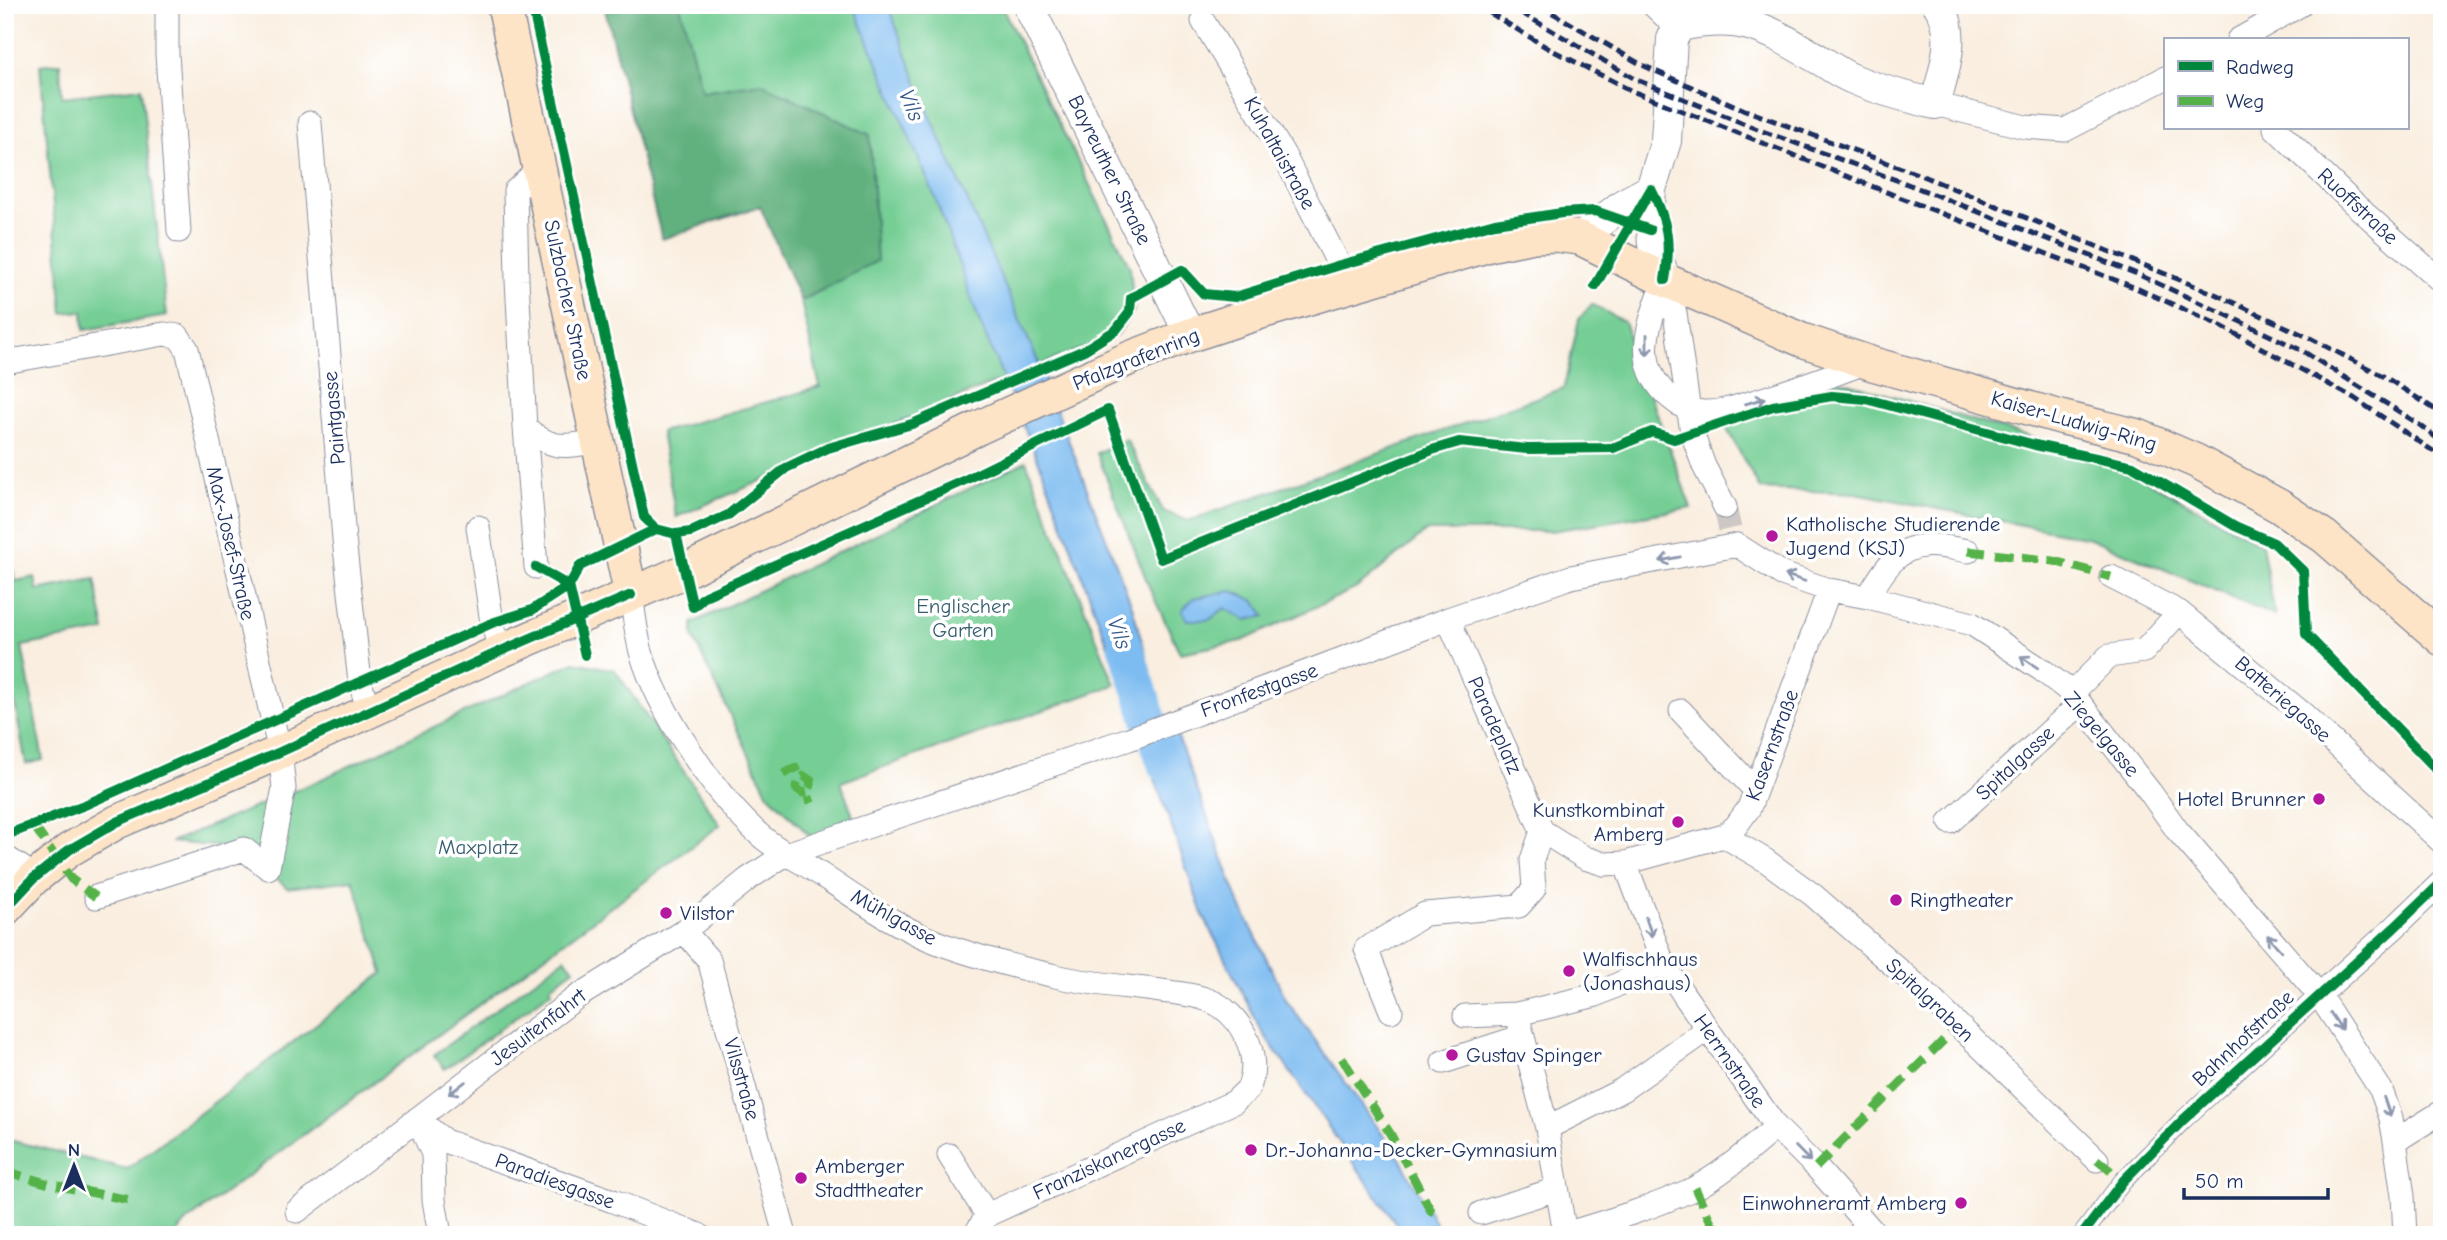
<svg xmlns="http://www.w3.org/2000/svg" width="2447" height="1240" font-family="'Comic Neue',sans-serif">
<rect width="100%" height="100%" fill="#fff"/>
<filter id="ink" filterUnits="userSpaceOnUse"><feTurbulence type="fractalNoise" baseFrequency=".0143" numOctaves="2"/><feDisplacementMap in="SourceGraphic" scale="14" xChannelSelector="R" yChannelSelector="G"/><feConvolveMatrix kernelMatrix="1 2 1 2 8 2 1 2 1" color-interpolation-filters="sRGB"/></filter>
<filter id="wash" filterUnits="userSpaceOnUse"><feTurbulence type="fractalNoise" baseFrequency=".00686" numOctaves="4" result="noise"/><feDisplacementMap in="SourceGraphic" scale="28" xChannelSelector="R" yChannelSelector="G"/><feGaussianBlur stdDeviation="1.57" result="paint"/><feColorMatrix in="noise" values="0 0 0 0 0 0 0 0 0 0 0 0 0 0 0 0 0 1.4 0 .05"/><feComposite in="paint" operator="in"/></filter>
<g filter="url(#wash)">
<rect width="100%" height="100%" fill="#f9eedf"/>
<path fill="#75ce94" stroke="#487e79" stroke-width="2" d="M604,5H1001L1130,267L1134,310L1117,335L969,393L676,517L661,432L820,387L801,301L761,206L662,239Z
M60,63L62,97L141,88L167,316L84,330L83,311L63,313L40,65Z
M1592,304L1624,322L1691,508L1552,531H1427L1357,588L1242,641L1180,653L1150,589L1097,453L1126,439L1163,511L1188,521L1564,388L1579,319Z
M1838,380L2114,462L2262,545L2275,616L2090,538L1856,493L1760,489L1722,420Z
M1026,461L1115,685L841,782L853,816L814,840L768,794L693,637V623Z
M13,571L16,581L35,577L37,590L95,579L105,631L22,646L43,760L26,764L5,651V573Z
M574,662L615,670L720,825C543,959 364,1089 186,1222L176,1235H5V1139L127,1169L383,973L353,880L287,888L244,849L171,842L313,783Z
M565,958L574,969L550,987L552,991L445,1069L434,1055Z"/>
<path fill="#60b17e" stroke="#3e706e" stroke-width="2" d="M604,5H680L702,92L761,83L870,135L877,261L801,301L760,206L662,239Z"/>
<path fill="#7dbcf1" stroke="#4c76a8" stroke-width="2" d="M853,5H888L924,101L1039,364L1132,606L1155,687L1127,696L1042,469L980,323L935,197Z
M1232,591L1255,601L1265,616L1246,620L1225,608L1209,620H1187L1182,610L1194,598Z
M1176,732L1238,900L1287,1001L1401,1160L1442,1235H1404L1261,1030L1202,913L1143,745Z"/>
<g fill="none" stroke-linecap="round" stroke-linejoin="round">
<path stroke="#7dbcf1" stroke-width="35" d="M1125,646L1165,765"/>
</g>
</g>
<g filter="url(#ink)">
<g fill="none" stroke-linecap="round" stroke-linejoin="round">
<path stroke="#cdc8c5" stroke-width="23" stroke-dasharray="23 11" stroke-linecap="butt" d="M1725,507L1730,529"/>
<defs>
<path id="pedestrian" d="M2082,1235L2123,1181L2183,1120L2319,995"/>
<path id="minor" d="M167,5V54L179,231
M1653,5L1678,29
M1203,21L1284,155L1350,287
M2238,40L2300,5
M1935,104L2025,127L2065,130L2165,78
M310,123L344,539L360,682L369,712
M2275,128L2353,203L2442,282
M540,168L515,191L517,280L525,427C553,452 565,446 599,441
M1665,280C1651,319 1631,360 1666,394C1677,404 1687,411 1703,412C1721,413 1739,406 1756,401C1793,390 1830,376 1867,362
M1665,280L1675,313L1692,433L1704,466L1725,507
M5,362L164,334L178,336L187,349L280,752L284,788L268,868L244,849L96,897
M525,427L536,567
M478,527L492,623L501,651
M1737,545L1782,574L1829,590L1868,597L1972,624L2042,670L2072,693L2150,792L2177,830L2319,995L2381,1090L2391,1118L2395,1141L2403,1196L2405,1235
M2111,577L2179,612L2303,714L2442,842
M631,595C634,614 636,634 641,652C658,711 716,797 762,837C780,852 801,861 820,874C859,900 899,929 944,945C978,957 1015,967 1051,975C1086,984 1125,986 1161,991C1176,993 1193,994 1208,1000C1240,1012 1262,1054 1249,1087C1246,1092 1239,1097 1234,1102L987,1215L975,1235
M1868,597C1881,575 1895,548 1924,546C1937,544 1954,549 1968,551
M1448,619L1542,831L1585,858L1604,864L1625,863L1724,836L1736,826L1749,808L1829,590
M2072,693L2109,656L2144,651L2179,612
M1681,711L1755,790
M1950,822L2080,704
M1724,836L1765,860L1813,895L1923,991L2097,1160
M1625,863L1663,963L1684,995L1776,1127L1816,1167L1876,1235
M684,931L709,960L785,1235
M2319,995L2394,928L2442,882
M1391,1011L1366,949L1425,914L1519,906L1534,889L1532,860L1542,831
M1517,1014L1547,1128L1565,1234C1608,1221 1652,1208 1693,1189C1723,1174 1751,1148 1776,1127
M1465,1016L1517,1014L1596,995L1663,963
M1443,1062L1523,1036
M417,1119L445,1141L613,1201L699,1235
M420,1125L433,1154L434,1200L440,1235
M1547,1128L1622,1090L1708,1029
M2395,1141L2442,1112
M949,1155L987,1215
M297,1211L577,997L684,931L748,879L786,854L1129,739L1448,619L1571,577L1737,545
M1481,1213L1557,1189"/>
<path id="tertiary" d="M1028,5L1190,335
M1580,238L1623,204L1651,189
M1665,280L1653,244L1650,205L1651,189L1666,141L1672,39L1680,26C1747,12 1770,31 1825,63C1834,69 1843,75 1853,79C1879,90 1907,97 1935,104C1943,74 1959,32 1938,5
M5,861L33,879"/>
<path id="secondary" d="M504,5L631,595
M5,909L33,879L69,850L117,822L280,752L501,651L685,571L978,428L1130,358L1190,335L1258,313L1493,244L1533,236L1555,235L1580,238L1665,280L1802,340L1873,364L2064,418L2138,436L2196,461L2279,506L2325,537L2442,639"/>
</defs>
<use href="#pedestrian" stroke="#8a8e9e" stroke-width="20"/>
<use href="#minor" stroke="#8a8e9e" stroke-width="25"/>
<use href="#tertiary" stroke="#8a8e9e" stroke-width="32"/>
<use href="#secondary" stroke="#8a8e9e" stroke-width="36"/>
<use href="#pedestrian" stroke="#fff" stroke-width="18"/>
<use href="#minor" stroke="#fff" stroke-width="23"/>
<use href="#tertiary" stroke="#fff" stroke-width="30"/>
<use href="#secondary" stroke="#fee4c6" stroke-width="33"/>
<path stroke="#1b2f5e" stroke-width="5" stroke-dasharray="10 5" stroke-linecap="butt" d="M1477,5L1546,47L1632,91L1904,199L2136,288L2219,325L2354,398L2442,457
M1508,5L1637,80L1765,132L1910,185L2137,274L2218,311L2301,350L2417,423L2442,442
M1539,5L1642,65L1678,81L1745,110L1915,173L2215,294L2310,338L2385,377L2442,414"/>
<path stroke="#55b248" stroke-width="9" stroke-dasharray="18 9" stroke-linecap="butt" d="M2217,130L2218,128
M1968,551L2054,561L2111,577
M783,774L807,763
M807,792L803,793L796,788L797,780L804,776L811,781V785L807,792L811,803
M34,826L71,879L96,897
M1342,1058L1391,1135L1431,1211L1439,1214
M2097,1160L2123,1181
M1816,1167L1958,1026
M5,1171L49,1184L135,1201
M1695,1188L1717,1235
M1565,1234V1235
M1873,1235H1876"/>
<defs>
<path id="cycleway" d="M532,5L644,517L656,529L676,534L693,607L705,596L965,480L1108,410L1161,559L1432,450L1459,442L1527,449L1613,448L1652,432L1674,439L1773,406L1832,396L1866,399L2035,445L2133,466L2235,526L2274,543L2303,571L2306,634L2442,775
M1651,189C1668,221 1671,245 1665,280
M1595,286L1651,189
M676,534L691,532L728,515L786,468L828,448L912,424L1084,350L1116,330L1130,312L1131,298L1182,270L1204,294L1235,297L1340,265L1495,223L1562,213L1595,211L1650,230
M536,567L569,586L585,655
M5,838L9,834L87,804L492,623L532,610L569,586L580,566L656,529
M5,909L33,879L69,850L117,822L280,752L501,651L631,595
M2082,1235L2123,1181L2183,1120L2394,928L2442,882"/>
</defs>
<use href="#cycleway" stroke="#fff" stroke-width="15"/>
<use href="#cycleway" stroke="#00873e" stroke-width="10"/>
</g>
<defs><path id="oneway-shaft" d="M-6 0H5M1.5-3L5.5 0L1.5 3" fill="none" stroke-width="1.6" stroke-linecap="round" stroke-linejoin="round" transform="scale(1.75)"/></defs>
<g stroke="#8d97ae">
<use href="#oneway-shaft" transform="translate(1647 345) rotate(90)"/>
<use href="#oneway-shaft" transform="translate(1755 401) rotate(-17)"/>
<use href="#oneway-shaft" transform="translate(1670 559) rotate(169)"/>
<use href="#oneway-shaft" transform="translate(1795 578) rotate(-162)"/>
<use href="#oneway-shaft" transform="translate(2029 662) rotate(-146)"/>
<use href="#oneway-shaft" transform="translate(1649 927) rotate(71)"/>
<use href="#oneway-shaft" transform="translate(2274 943) rotate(-131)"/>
<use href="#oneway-shaft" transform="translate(2336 1021) rotate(56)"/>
<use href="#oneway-shaft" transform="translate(457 1088) rotate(143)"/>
<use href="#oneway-shaft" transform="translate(2387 1107) rotate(71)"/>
<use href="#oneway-shaft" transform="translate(1803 1154) rotate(45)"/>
</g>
</g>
<g fill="#b5179e" stroke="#fff" stroke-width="2.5">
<circle cx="1772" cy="536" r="7"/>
<circle cx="2319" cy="799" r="7"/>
<circle cx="1678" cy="822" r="7"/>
<circle cx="1896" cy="900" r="7"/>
<circle cx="666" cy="913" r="7"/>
<circle cx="1569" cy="971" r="7"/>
<circle cx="1452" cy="1055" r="7"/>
<circle cx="1251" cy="1150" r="7"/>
<circle cx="801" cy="1178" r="7"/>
<circle cx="1961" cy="1203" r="7"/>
</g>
<g text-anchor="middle" stroke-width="7" stroke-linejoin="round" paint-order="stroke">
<g font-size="21" fill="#1b2f5e" stroke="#fff">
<text transform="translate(1280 153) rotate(61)" y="7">Kuhaltaistraße</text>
<text transform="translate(1110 170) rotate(64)" y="7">Bayreuther Straße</text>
<text transform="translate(2358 206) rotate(43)" y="7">Ruoffstraße</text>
<text transform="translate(568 300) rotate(78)" y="7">Sulzbacher Straße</text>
<text transform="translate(1136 359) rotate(-22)" y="7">Pfalzgrafenring</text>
<text transform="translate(334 418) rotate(-95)" y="7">Paintgasse</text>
<text transform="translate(2074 421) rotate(16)" y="7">Kaiser-Ludwig-Ring</text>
<text transform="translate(231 543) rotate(77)" y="7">Max-Josef-Straße</text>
<text transform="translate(1259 690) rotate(-20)" y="7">Fronfestgasse</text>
<text transform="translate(2283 699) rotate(41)" y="7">Batteriegasse</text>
<text transform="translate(1495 725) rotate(66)" y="7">Paradeplatz</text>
<text transform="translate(2102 734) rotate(50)" y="7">Ziegelgasse</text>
<text transform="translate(1772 745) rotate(-70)" y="7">Kasernstraße</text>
<text transform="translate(2015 763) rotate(-43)" y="7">Spitalgasse</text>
<text transform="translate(894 917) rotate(29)" y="7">Mühlgasse</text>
<text transform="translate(1930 1000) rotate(43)" y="7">Spitalgraben</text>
<text transform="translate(538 1027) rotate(-37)" y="7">Jesuitenfahrt</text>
<text transform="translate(2243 1038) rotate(-43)" y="7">Bahnhofstraße</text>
<text transform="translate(1730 1061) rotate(55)" y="7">Herrnstraße</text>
<text transform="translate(742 1079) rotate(74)" y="7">Vilsstraße</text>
<text transform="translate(1109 1159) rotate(-25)" y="7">Franziskanergasse</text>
<text transform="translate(555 1181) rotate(20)" y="7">Paradiesgasse</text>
</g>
<g font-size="21" fill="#1b2f5e" stroke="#fff" text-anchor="start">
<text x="1786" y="531">Katholische Studierende<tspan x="1786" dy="24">Jugend (KSJ)</tspan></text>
<text x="2305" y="806" text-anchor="end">Hotel Brunner</text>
<text x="1664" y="817" text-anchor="end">Kunstkombinat<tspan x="1664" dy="24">Amberg</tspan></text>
<text x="1910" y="907">Ringtheater</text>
<text x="680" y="920">Vilstor</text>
<text x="1583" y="966">Walfischhaus<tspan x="1583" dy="24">(Jonashaus)</tspan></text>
<text x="1466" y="1062">Gustav Spinger</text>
<text x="1265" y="1157">Dr.-Johanna-Decker-Gymnasium</text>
<text x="815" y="1173">Amberger<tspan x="815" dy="24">Stadttheater</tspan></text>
<text x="1947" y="1210" text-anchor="end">Einwohneramt Amberg</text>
</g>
<g font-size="21" fill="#365f6e" stroke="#fff">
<text x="963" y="613">Englischer<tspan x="963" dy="24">Garten</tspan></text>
<text x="478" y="854">Maxplatz</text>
</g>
<g font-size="23" font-style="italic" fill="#38598a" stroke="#fff">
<text transform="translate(912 105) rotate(68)" y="8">Vils</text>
<text transform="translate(1120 633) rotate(71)" y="8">Vils</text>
</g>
</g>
<rect width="2447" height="1240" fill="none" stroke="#fff" stroke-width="28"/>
<rect x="2164" y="38" width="245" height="91" fill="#ffffff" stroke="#a4acbf" stroke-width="2"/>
<rect x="2178" y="61" width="35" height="10" fill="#00873e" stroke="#a4acbf" stroke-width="2"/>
<text x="2226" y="74" font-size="21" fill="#1b2f5e">Radweg</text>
<rect x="2178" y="96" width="35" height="10" fill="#55b248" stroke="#a4acbf" stroke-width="2"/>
<text x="2226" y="108" font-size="21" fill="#1b2f5e">Weg</text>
<g transform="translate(74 1166)" stroke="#ffffff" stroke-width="5" paint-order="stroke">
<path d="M0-5L12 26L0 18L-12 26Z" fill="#1b2f5e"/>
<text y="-10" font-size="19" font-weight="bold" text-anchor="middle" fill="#1b2f5e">N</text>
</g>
<path d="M2184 1188v10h144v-10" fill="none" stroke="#1b2f5e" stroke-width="3.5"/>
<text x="2195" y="1188" font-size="21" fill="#1b2f5e" stroke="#ffffff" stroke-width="5" paint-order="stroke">50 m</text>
</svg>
